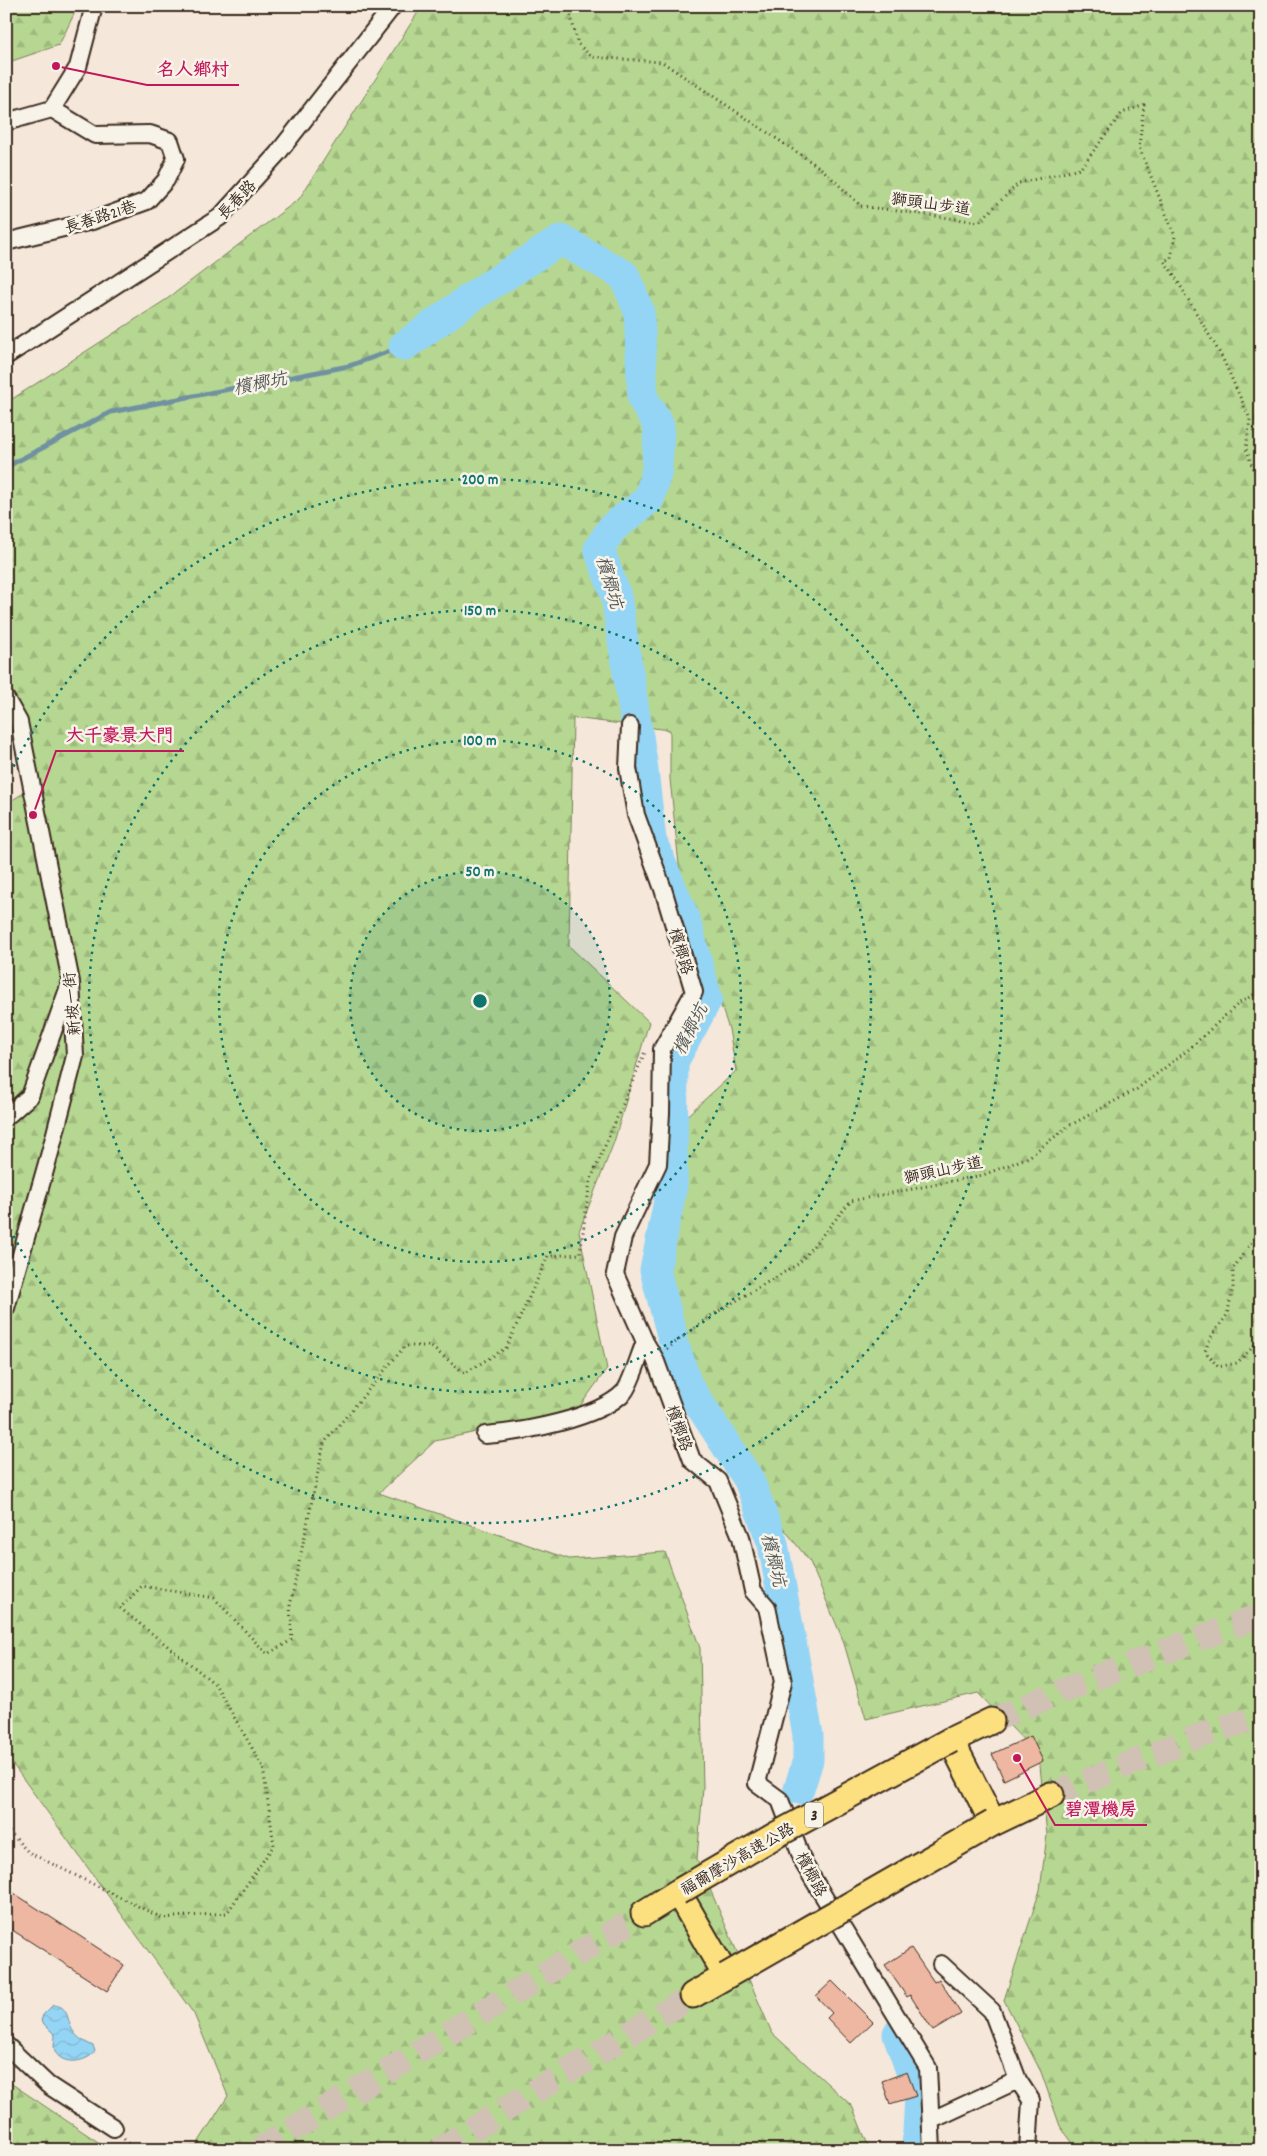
<svg xmlns="http://www.w3.org/2000/svg" width="1267" height="2156" font-family="Dekko,'LXGW WenKai TC',sans-serif">
<defs>
<pattern id="forest-firs" width="22" height="20" patternUnits="userSpaceOnUse" patternTransform="scale(1.25)"><rect width="22" height="20" fill="#b6d791"/><path d="M5 1l3.5 6h-7zM16 11l3.5 6h-7z" fill="#9db97d"/></pattern>
<pattern id="water-waves" width="16" height="10" patternUnits="userSpaceOnUse" patternTransform="scale(1.25)"><rect width="16" height="10" fill="#94d5f6"/><path d="M0 5q4-4 8 0t8 0" fill="none" stroke="#80b7d2"/></pattern>
</defs>
<rect width="100%" height="100%" fill="#f5e7da"/>
<filter id="ink" filterUnits="userSpaceOnUse"><feTurbulence type="fractalNoise" baseFrequency=".02" numOctaves="2"/><feDisplacementMap in="SourceGraphic" scale="10" xChannelSelector="R" yChannelSelector="G"/><feConvolveMatrix kernelMatrix="1 2 1 2 8 2 1 2 1" color-interpolation-filters="sRGB"/></filter>
<g filter="url(#ink)">
<path fill="url(#forest-firs)" stroke="#788058" d="M6,6H78L59,45L6,63Z
M422,6H1261V2150H1078L1060,2126L1041,2072L1004,2000L1040,1890L1047,1835L1039,1756L978,1693L866,1719L843,1640L810,1562L746,1480L652,1314L680,1122L736,1071L729,1029L682,893L670,779V730L573,718L569,946L649,1022L614,1142L579,1231L607,1369L577,1410L435,1441L379,1493L569,1559L665,1552L700,1648L703,1788L697,1859L772,2033L852,2106L870,2150H6V2080L110,2150L196,2146L228,2096L194,2014L6,1755V804L38,784L6,667V403L167,299L299,199Z"/>
<path fill="url(#water-waves)" stroke="#7091a0" d="M53,2005C70,2006 66,2020 73,2031C78,2039 85,2042 93,2046L95,2051C87,2063 61,2066 55,2051C53,2046 55,2040 55,2035L41,2021L43,2015Z"/>
<g fill="none" stroke-linecap="round" stroke-linejoin="round">
<path stroke="#7091a0" stroke-width="5" d="M6,467L111,412L349,366L404,346"/>
<path stroke="#94d5f6" stroke-width="31" d="M404,346L476,294L561,240L624,275L639,311L643,399L659,426L657,470L649,499L612,528L599,549L616,596L642,762L651,840L685,920L707,999L673,1062L672,1186L655,1270L672,1335
M676,1351L687,1385L749,1480L773,1544L808,1735V1760L799,1789
M898,2034L920,2096L917,2150"/>
</g>
<path fill="#eeb7a2" stroke="#3b2a1e" d="M1031,1736L1043,1761L1004,1780L992,1754Z
M6,1888L124,1965L107,1991L6,1926Z
M911,1948L934,1982L939,1979L961,2014L933,2031L910,1995L907,1997L885,1965Z
M832,1981L873,2022L851,2043L827,2018L832,2013L816,1996Z
M907,2072L916,2096L890,2104L882,2081Z"/>
<g fill="none" stroke-linecap="round" stroke-linejoin="round">
<path stroke="#d0c1b4" stroke-width="25" stroke-dasharray="25 12" stroke-linecap="butt" d="M991,1721L1084,1682L1261,1615
M1051,1795L1204,1734L1261,1716
M259,2150L644,1913
M439,2150L693,1995"/>
<defs>
<path id="minor" d="M6,122L52,109L78,67L94,6
M6,242L92,221L147,201L166,180L176,159L170,141L150,134L95,135L52,109
M6,356L220,217L278,153L393,6
M6,699L19,722L71,982L75,1056L51,1149L6,1308
M630,726L628,768L636,815L663,889L694,992L662,1049L661,1113L658,1164L623,1237L615,1274L645,1342L655,1359L692,1460L718,1481L741,1537L753,1591L767,1607L783,1682L757,1783L780,1800L804,1864L928,2068L932,2150
M6,1117L30,1096L68,989
M485,1435C522,1432 598,1419 624,1392C631,1384 640,1353 645,1342
M6,2045L48,2085L114,2128
M1018,2080L1031,2100L1028,2150
M932,2120L1018,2080L992,2011L941,1964"/>
<path id="highway" d="M991,1721L951,1740L993,1823L1051,1795
M644,1913L678,1892L726,1976L693,1995"/>
</defs>
<use href="#minor" stroke="#3b2a1e" stroke-width="20"/>
<use href="#highway" stroke="#3b2a1e" stroke-width="29"/>
<path stroke="#3b2a1e" stroke-width="3" stroke-dasharray="1 4" stroke-linecap="butt" d="M568,6L578,44L592,57L662,62L822,169L861,206L979,222L1019,183L1080,169L1122,113L1144,105L1139,147L1175,236L1171,258L1164,261L1174,275L1222,357L1250,419L1246,449L1261,489
M1261,1231L1254,1238L1233,1269V1288L1227,1315L1211,1337L1205,1351L1218,1367L1237,1363L1261,1339
M667,1349L707,1318L798,1264L851,1201L983,1175L1029,1157L1067,1127L1137,1089L1188,1050L1238,1004L1261,990
M6,1828L28,1852L162,1918L227,1913L274,1845L263,1767L215,1684L120,1608L142,1586L214,1598L267,1654L292,1640L290,1606L324,1443L405,1346H430L465,1373L506,1348L548,1256L580,1254L590,1181L645,1052
M124,2139L134,2150"/>
<use href="#minor" stroke="#f7f3e8" stroke-width="16"/>
<use href="#highway" stroke="#fce080" stroke-width="25"/>
<defs>
<path id="highway-bridge" d="M678,1892L776,1835L951,1740
M726,1976L993,1823"/>
</defs>
<use href="#highway-bridge" stroke="#3b2a1e" stroke-width="29" stroke-linecap="butt"/>
<use href="#highway-bridge" stroke="#fce080" stroke-width="25"/>
</g>
</g>
<circle cx="480" cy="1001" r="130" fill="#0f766e" fill-opacity=".12"/>
<g fill="none" stroke="#0f766e" stroke-width="2.5" stroke-dasharray="2.5 5">
<circle cx="480" cy="1001" r="130"/>
<circle cx="480" cy="1001" r="261"/>
<circle cx="480" cy="1001" r="391"/>
<path d="M7 780A522 522 0 1 1 7 1222"/>
</g>
<g text-anchor="middle" stroke-width="5" stroke-linejoin="round" paint-order="stroke">
<rect fill="#f7f3e8" stroke="#73665b" stroke-width="1" x="805" y="1802.5" width="18" height="25" rx="4"/>
<g font-size="15" font-weight="bold" fill="#3b2a1e">
<text x="814" y="1820">3</text>
</g>
<g font-size="16" fill="#3b2a1e" stroke="#f7f3e8">
<text transform="translate(236 199) rotate(-46)" y="6">長春路</text>
<text transform="translate(931 203) rotate(8)" y="6">獅頭山步道</text>
<text transform="translate(100 216) rotate(-18)" y="6">長春路21巷</text>
<text transform="translate(682 951) rotate(73)" y="6">檳榔路</text>
<text transform="translate(71 1004) rotate(-95)" y="6">新坡一街</text>
<text transform="translate(943 1169) rotate(-12)" y="6">獅頭山步道</text>
<text transform="translate(680 1428) rotate(70)" y="6">檳榔路</text>
<text transform="translate(737 1858) rotate(-30)" y="6">福爾摩沙高速公路</text>
<text transform="translate(812 1874) rotate(62)" y="6">檳榔路</text>
</g>
<g font-size="18" font-style="italic" fill="#515554" stroke="#f7f3e8">
<text transform="translate(260 383) rotate(-11)" y="6">檳榔坑</text>
<text transform="translate(610 582) rotate(74)" y="6">檳榔坑</text>
<text transform="translate(690 1029) rotate(-63)" y="6">檳榔坑</text>
<text transform="translate(774 1560) rotate(77)" y="6">檳榔坑</text>
</g>
</g>
<circle cx="480" cy="1001" r="8" fill="#0f766e" stroke="#f7f3e8" stroke-width="2.5"/>
<g font-size="15" text-anchor="middle" font-weight="bold" fill="#0f766e" stroke="#f7f3e8" stroke-width="5" stroke-linejoin="round" paint-order="stroke">
<text x="480" y="484">200 m</text>
<text x="480" y="615">150 m</text>
<text x="480" y="745">100 m</text>
<text x="480" y="876">50 m</text>
</g>
<path fill="none" stroke="#c2185b" stroke-width="2" d="M56 66L147 85H239M33 815L56 751H184M1017 1758L1055 1825H1147"/>
<g fill="#c2185b" stroke="#f7f3e8" stroke-width="2">
<circle cx="56" cy="66" r="5"/>
<circle cx="33" cy="815" r="5"/>
<circle cx="1017" cy="1758" r="5"/>
</g>
<g font-size="18" text-anchor="middle" font-weight="bold" fill="#c2185b" stroke="#f7f3e8" stroke-width="5" stroke-linejoin="round" paint-order="stroke">
<text x="193" y="75">名人鄉村</text>
<text x="120" y="741">大千豪景大門</text>
<text x="1101" y="1815">碧潭機房</text>
</g>
<rect width="1267" height="2156" fill="none" stroke="#f7f3e8" stroke-width="25"/>
<rect x="12" y="12" width="1242" height="2131" fill="none" stroke="#3b2a1e" stroke-width="2" filter="url(#ink)"/>
</svg>
